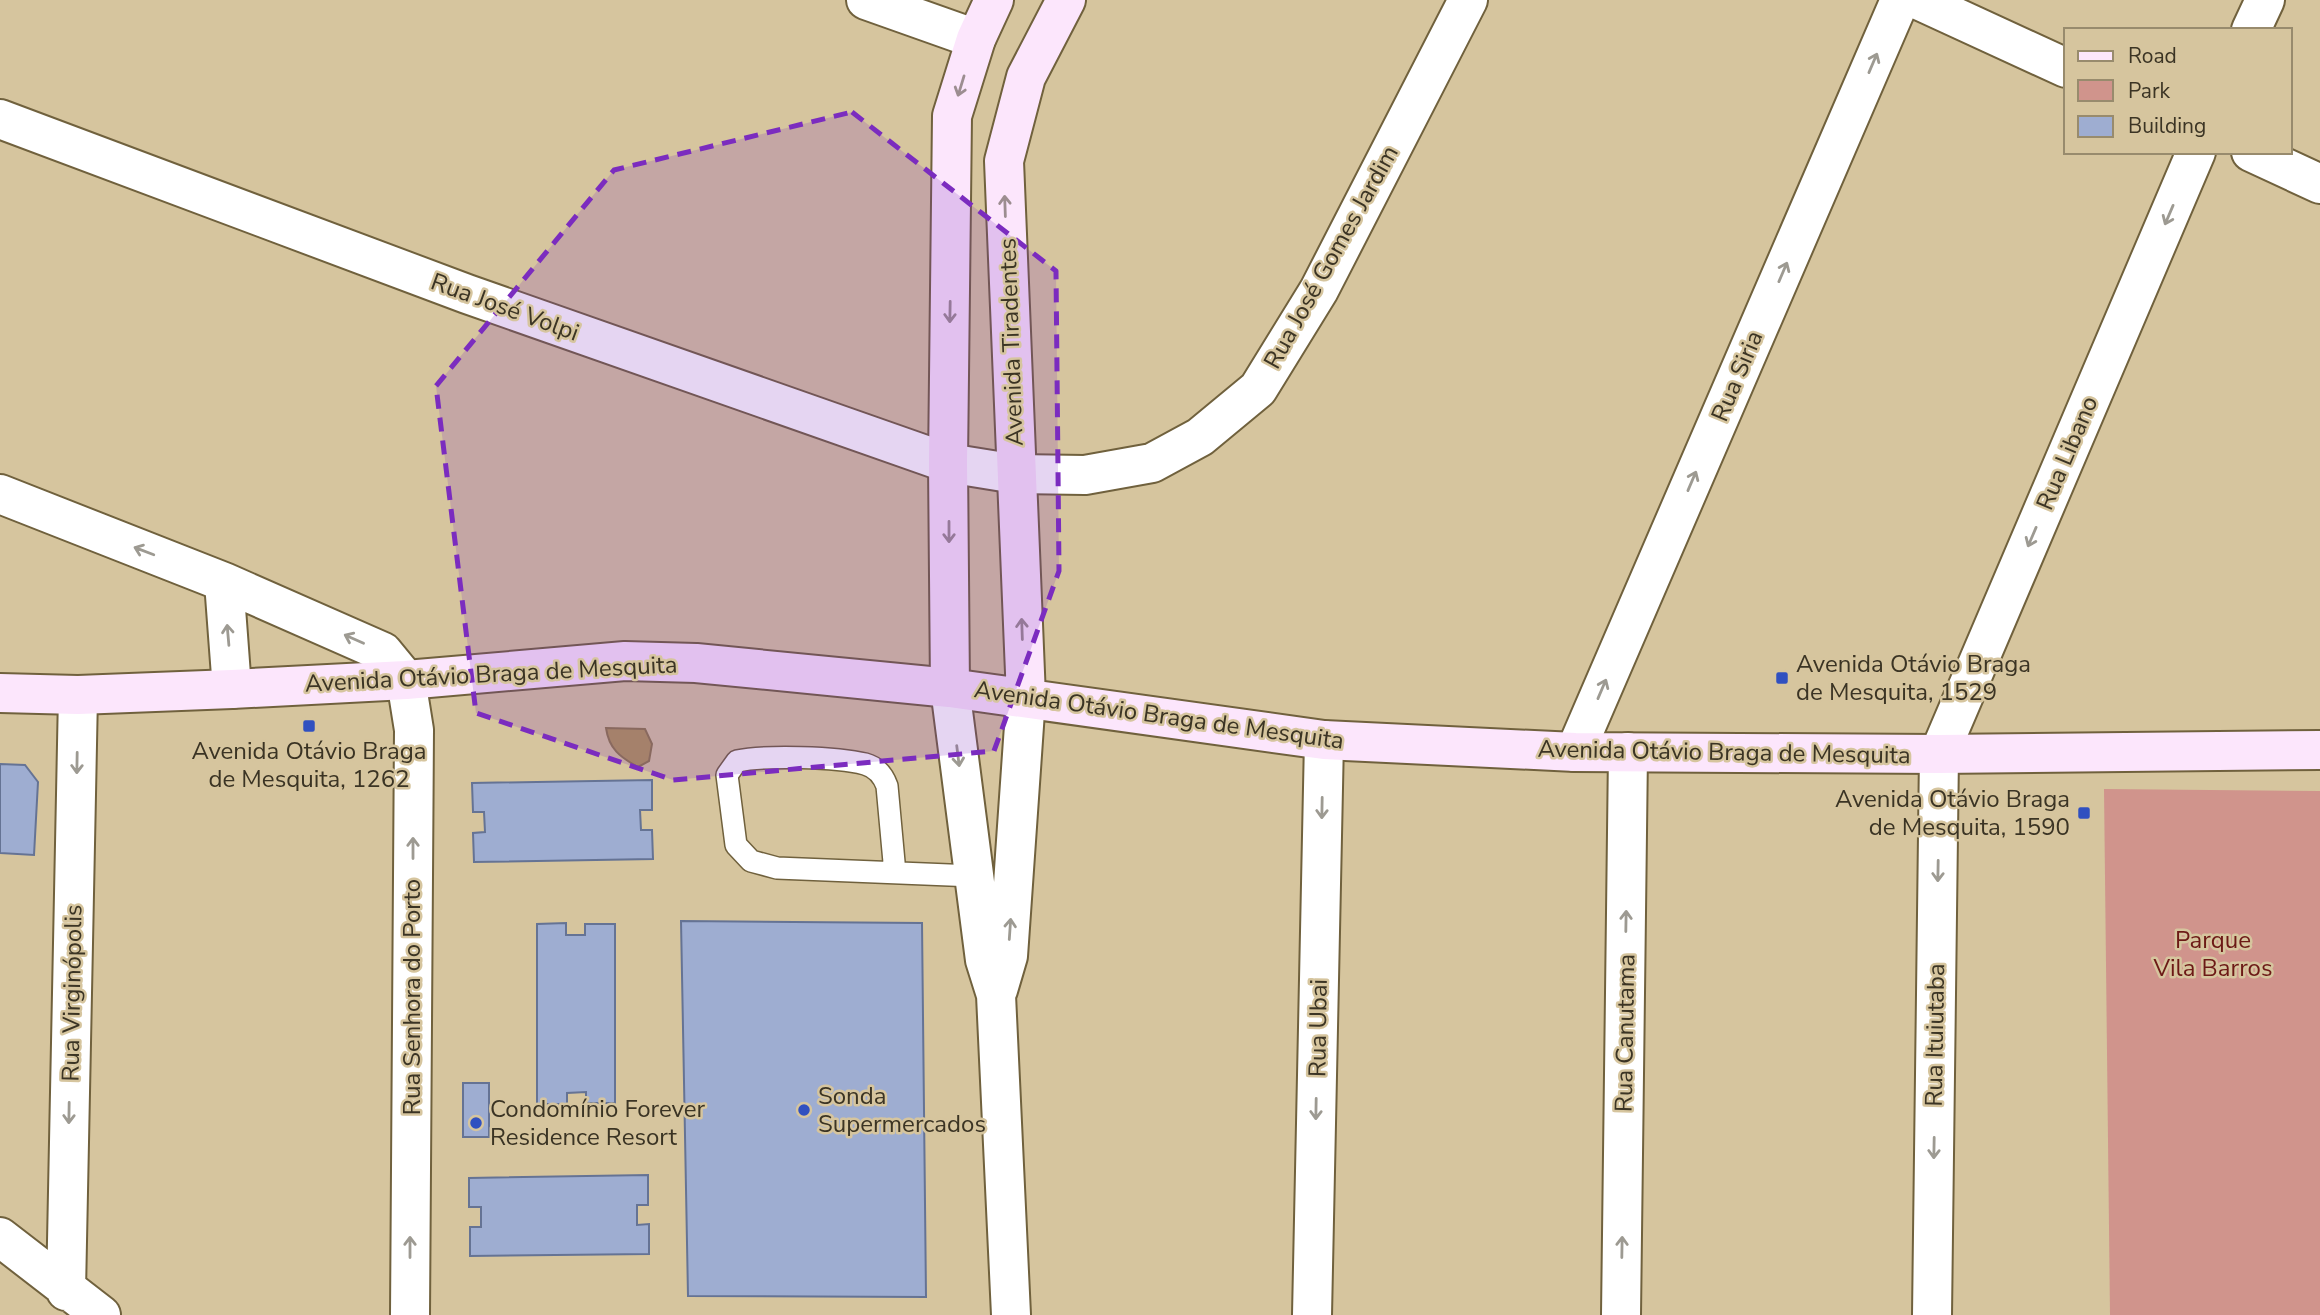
<svg xmlns="http://www.w3.org/2000/svg" width="2320" height="1315" font-family="'Nunito Sans',sans-serif">
<rect width="100%" height="100%" fill="#d6c59e"/>
<path fill="#d0948c" d="M2104,789L2320,791V1315H2110Z"/>
<path fill="#b09657" stroke="#8d7948" stroke-width="2" d="M606,728L645,729L652,744L649,761L638,767C620,757 609,749 606,728Z"/>
<path fill="#9eadd1" stroke="#657394" stroke-width="2" d="M0,764L25,765L38,782L34,855L0,853Z
M652,780V810H640L641,830H652L653,859L474,862L473,833L485,832L484,812H473L472,783Z
M681,921L922,923L926,1297L688,1296Z
M566,923V935H585V924H615V1103H586V1092L567,1093V1104H537V924Z
M463,1083H489V1137H463Z
M648,1175V1205H637V1225L649,1224V1254L470,1256V1227H481V1207H469V1178Z"/>
<g fill="none" stroke-linecap="round" stroke-linejoin="round">
<defs>
<path id="service" d="M895,873L887,786C883,775 876,767 865,764C837,757 765,755 737,761L727,775L736,845L751,861L777,868L974,876"/>
<path id="minor" d="M866,0L976,39
M1918,0L2066,68
M2251,30L2265,0
M0,119L467,294L948,463L1016,474L1085,475L1152,463L1200,437L1258,389L1319,290L1468,0
M2251,152L2320,184
M0,494L224,582L383,652L406,680L414,730L410,1315
M224,582L232,689
M1575,752L1900,0
M0,1237L101,1315
M66,1291L78,695
M1312,1315L1324,740
M1621,1315L1628,752
M1932,1315L1939,754L2196,152"/>
<path id="tertiary" d="M950,688L985,960L996,995L1011,1315
M998,990L1008,956L1026,697"/>
<path id="secondary" d="M950,688L948,463L952,116L976,39L994,0
M0,693L78,695L232,689L406,680L625,661L696,663L950,688L1324,740L1575,752L1939,754L2320,750
M1026,697L1004,161L1026,77L1066,0"/>
</defs>
<use href="#service" stroke="#70613d" stroke-width="24"/>
<use href="#minor" stroke="#70613d" stroke-width="42"/>
<use href="#tertiary" stroke="#70613d" stroke-width="42"/>
<use href="#secondary" stroke="#70613d" stroke-width="42"/>
<use href="#service" stroke="#fff" stroke-width="21"/>
<use href="#minor" stroke="#fff" stroke-width="38"/>
<use href="#tertiary" stroke="#fff" stroke-width="38"/>
<use href="#secondary" stroke="#fce6fc" stroke-width="38"/>
</g>
<defs><path id="oneway-shaft" d="M-6 0H5M1.5-3L5.5 0L1.5 3" fill="none" stroke-width="1.6" stroke-linecap="round" stroke-linejoin="round" transform="scale(1.75)"/></defs>
<g stroke="#9d9a92">
<use href="#oneway-shaft" transform="translate(1873 63) rotate(-67)"/>
<use href="#oneway-shaft" transform="translate(2169 215) rotate(113)"/>
<use href="#oneway-shaft" transform="translate(1783 272) rotate(-67)"/>
<use href="#oneway-shaft" transform="translate(1692 481) rotate(-67)"/>
<use href="#oneway-shaft" transform="translate(2032 537) rotate(113)"/>
<use href="#oneway-shaft" transform="translate(144 551) rotate(-159)"/>
<use href="#oneway-shaft" transform="translate(228 635) rotate(-95)"/>
<use href="#oneway-shaft" transform="translate(354 639) rotate(-156)"/>
<use href="#oneway-shaft" transform="translate(1602 689) rotate(-67)"/>
<use href="#oneway-shaft" transform="translate(958 756) rotate(83)"/>
<use href="#oneway-shaft" transform="translate(77 763) rotate(91)"/>
<use href="#oneway-shaft" transform="translate(1322 808) rotate(91)"/>
<use href="#oneway-shaft" transform="translate(413 848) rotate(-90)"/>
<use href="#oneway-shaft" transform="translate(1938 871) rotate(91)"/>
<use href="#oneway-shaft" transform="translate(1626 921) rotate(-89)"/>
<use href="#oneway-shaft" transform="translate(1010 929) rotate(-86)"/>
<use href="#oneway-shaft" transform="translate(1316 1109) rotate(91)"/>
<use href="#oneway-shaft" transform="translate(69 1113) rotate(91)"/>
<use href="#oneway-shaft" transform="translate(1934 1148) rotate(91)"/>
<use href="#oneway-shaft" transform="translate(410 1247) rotate(-90)"/>
<use href="#oneway-shaft" transform="translate(1622 1247) rotate(-89)"/>
</g>
<g stroke="#9c8d90">
<use href="#oneway-shaft" transform="translate(961 86) rotate(107)"/>
<use href="#oneway-shaft" transform="translate(1005 206) rotate(-92)"/>
<use href="#oneway-shaft" transform="translate(950 312) rotate(91)"/>
<use href="#oneway-shaft" transform="translate(949 532) rotate(90)"/>
<use href="#oneway-shaft" transform="translate(1022 629) rotate(-92)"/>
</g>
<path fill="#7b2cbf" fill-opacity="0.2" stroke="#7b2cbf" stroke-width="5" stroke-dasharray="14 9" stroke-linejoin="round" d="M852,112L1056,271L1059,571L994,751L673,780L476,713L436,386L614,170Z"/>
<g fill="#3050c0" stroke="#d6c59e" stroke-width="2.5">
<rect x="1775" y="671" width="14" height="14" rx="3.5"/>
<rect x="302" y="719" width="14" height="14" rx="3.5"/>
<rect x="2077" y="806" width="14" height="14" rx="3.5"/>
<circle cx="804" cy="1110" r="7"/>
<circle cx="476" cy="1123" r="7"/>
</g>
<g text-anchor="middle" stroke-width="5" stroke-linejoin="round" paint-order="stroke">
<g font-size="24" fill="#3b3424" stroke="#d6c59e">
<text transform="translate(1331 257) rotate(-61)" y="8">Rua José Gomes Jardim</text>
<text transform="translate(505 307) rotate(20)" y="8">Rua José Volpi</text>
<text transform="translate(1011 342) rotate(-92)" y="8">Avenida Tiradentes</text>
<text transform="translate(1737 376) rotate(-67)" y="8">Rua Siria</text>
<text transform="translate(2067 453) rotate(-67)" y="8">Rua Libano</text>
<text transform="translate(491 674) rotate(-3)" y="8">Avenida Otávio Braga de Mesquita</text>
<text transform="translate(1159 715) rotate(8)" y="8">Avenida Otávio Braga de Mesquita</text>
<text transform="translate(1724 752) rotate(1)" y="8">Avenida Otávio Braga de Mesquita</text>
<text transform="translate(72 993) rotate(-89)" y="8">Rua Virginópolis</text>
<text transform="translate(412 997) rotate(-90)" y="8">Rua Senhora do Porto</text>
<text transform="translate(1318 1028) rotate(-89)" y="8">Rua Ubai</text>
<text transform="translate(1625 1033) rotate(-89)" y="8">Rua Canutama</text>
<text transform="translate(1935 1035) rotate(-89)" y="8">Rua Ituiutaba</text>
</g>
<g font-size="24" fill="#3b3424" stroke="#d6c59e" text-anchor="start">
<text x="1796" y="672">Avenida Otávio Braga<tspan x="1796" dy="28">de Mesquita, 1529</tspan></text>
<text x="309" y="759" text-anchor="middle">Avenida Otávio Braga<tspan x="309" dy="28">de Mesquita, 1262</tspan></text>
<text x="2070" y="807" text-anchor="end">Avenida Otávio Braga<tspan x="2070" dy="28">de Mesquita, 1590</tspan></text>
<text x="818" y="1104">Sonda<tspan x="818" dy="28">Supermercados</tspan></text>
<text x="490" y="1117">Condomínio Forever<tspan x="490" dy="28">Residence Resort</tspan></text>
</g>
<g font-size="24" fill="#6c1916" stroke="#d6c59e">
<text x="2213" y="948">Parque<tspan x="2213" dy="28">Vila Barros</tspan></text>
</g>
</g>
<rect x="2064" y="28" width="228" height="126" fill="#d6c59e" stroke="#988b6d" stroke-width="2"/>
<rect x="2078" y="51" width="35" height="10" fill="#fce6fc" stroke="#988b6d" stroke-width="2"/>
<text x="2128" y="63" font-size="21" fill="#3b3424">Road</text>
<rect x="2078" y="80" width="35" height="21" fill="#d0948c" stroke="#988b6d" stroke-width="2"/>
<text x="2128" y="98" font-size="21" fill="#3b3424">Park</text>
<rect x="2078" y="116" width="35" height="21" fill="#9eadd1" stroke="#988b6d" stroke-width="2"/>
<text x="2128" y="133" font-size="21" fill="#3b3424">Building</text>
</svg>
